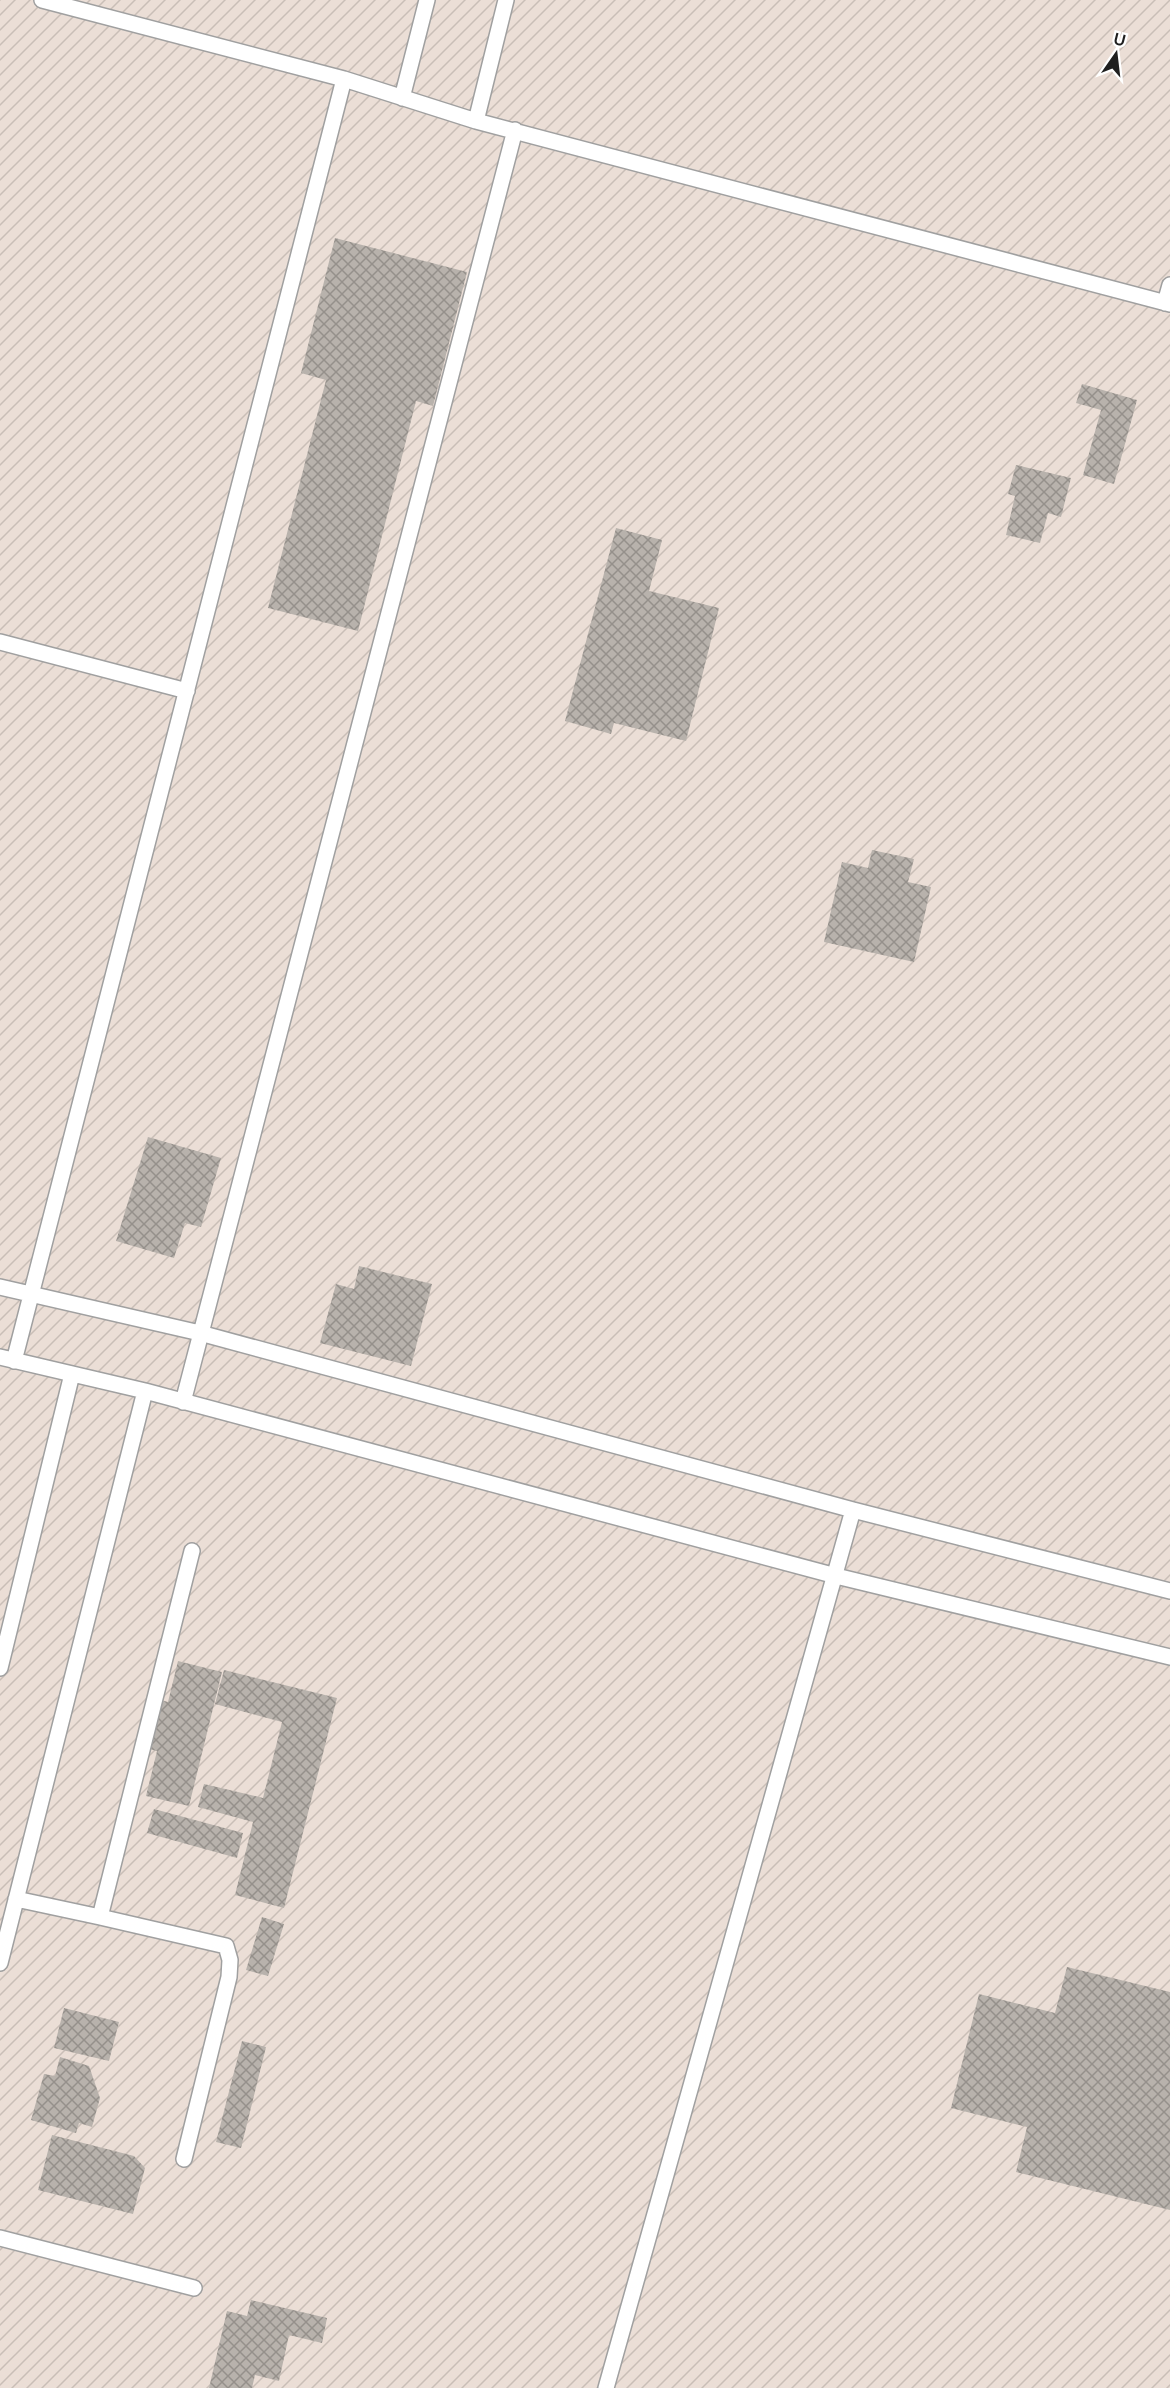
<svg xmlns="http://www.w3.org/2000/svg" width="1170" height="2388" font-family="Lato,sans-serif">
<defs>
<pattern id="military-furrows" width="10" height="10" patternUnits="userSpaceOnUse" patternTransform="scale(1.5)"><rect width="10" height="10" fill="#ebded6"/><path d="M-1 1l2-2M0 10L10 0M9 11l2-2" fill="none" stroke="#c9beb7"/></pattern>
<pattern id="building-cross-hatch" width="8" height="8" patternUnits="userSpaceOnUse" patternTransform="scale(1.5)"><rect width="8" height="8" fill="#b8b2ac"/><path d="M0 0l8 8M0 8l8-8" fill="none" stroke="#95908b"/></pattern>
</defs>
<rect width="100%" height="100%" fill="#eeece6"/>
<path fill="url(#military-furrows)" d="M0,0H1170V2388H0Z"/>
<path fill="url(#building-cross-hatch)" d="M335,238L467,272L433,406L416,401L358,631L268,608L326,380L301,373Z
M1082,384L1137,400L1114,484L1083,475L1101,410L1076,403Z
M1016,465L1071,478L1061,517L1048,513L1040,543L1006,535L1015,496L1008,494Z
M616,528L662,540L649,591L719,608L686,741L614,723L611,734L565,721Z
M872,850L914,859L908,882L931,887L914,962L824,942L842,862L868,868Z
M148,1137L221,1158L201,1227L185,1223L174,1258L116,1241Z
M359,1266L432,1284L411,1366L320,1343L336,1284L354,1289Z
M178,1661L222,1672L189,1806L146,1796L157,1751L149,1749L161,1700L168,1702Z
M224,1670L337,1698L284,1908L235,1895L253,1822L198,1807L204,1784L263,1798L282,1722L215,1704Z
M154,1809L243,1833L237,1858L147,1833Z
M262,1917L284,1924L268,1976L246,1970Z
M1067,1967L1170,1992V2210L1016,2172L1027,2127L951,2108L979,1994L1055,2013Z
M64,2008L119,2022L109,2061L54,2048Z
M242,2041L266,2047L241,2148L216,2142Z
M60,2057L89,2066L100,2098L92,2127L79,2123L76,2133L31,2120L44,2074L55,2076Z
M52,2135L134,2156L145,2168L133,2214L38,2190Z
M251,2300L327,2318L322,2343L289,2335L279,2381L255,2375L252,2388H209L227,2311L247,2316Z"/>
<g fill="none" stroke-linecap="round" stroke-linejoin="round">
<defs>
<path id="service" d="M42,0L344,79L476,121L1170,304
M402,98L427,0
M476,121L506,0
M1165,303L1170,285
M0,642L187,691
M0,1287L200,1333L853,1510L1170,1591
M0,1357L145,1391L836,1576L1170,1657
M14,1361L344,79
M183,1402L515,130
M0,1668L72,1374
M16,1899L100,1917L192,1551
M100,1917L226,1946L230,1960L229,1977L184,2159
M0,1963L145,1391
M0,2238L194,2288
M606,2388L853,1510"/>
</defs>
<use href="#service" stroke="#a0a0a0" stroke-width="18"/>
<use href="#service" stroke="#fff" stroke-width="15"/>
</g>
<g transform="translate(1116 54) rotate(14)" stroke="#ffffff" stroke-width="4.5" paint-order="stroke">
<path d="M0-4.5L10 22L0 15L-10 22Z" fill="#1f1f1f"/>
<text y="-9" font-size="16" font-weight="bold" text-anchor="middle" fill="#1f1f1f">U</text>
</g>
</svg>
